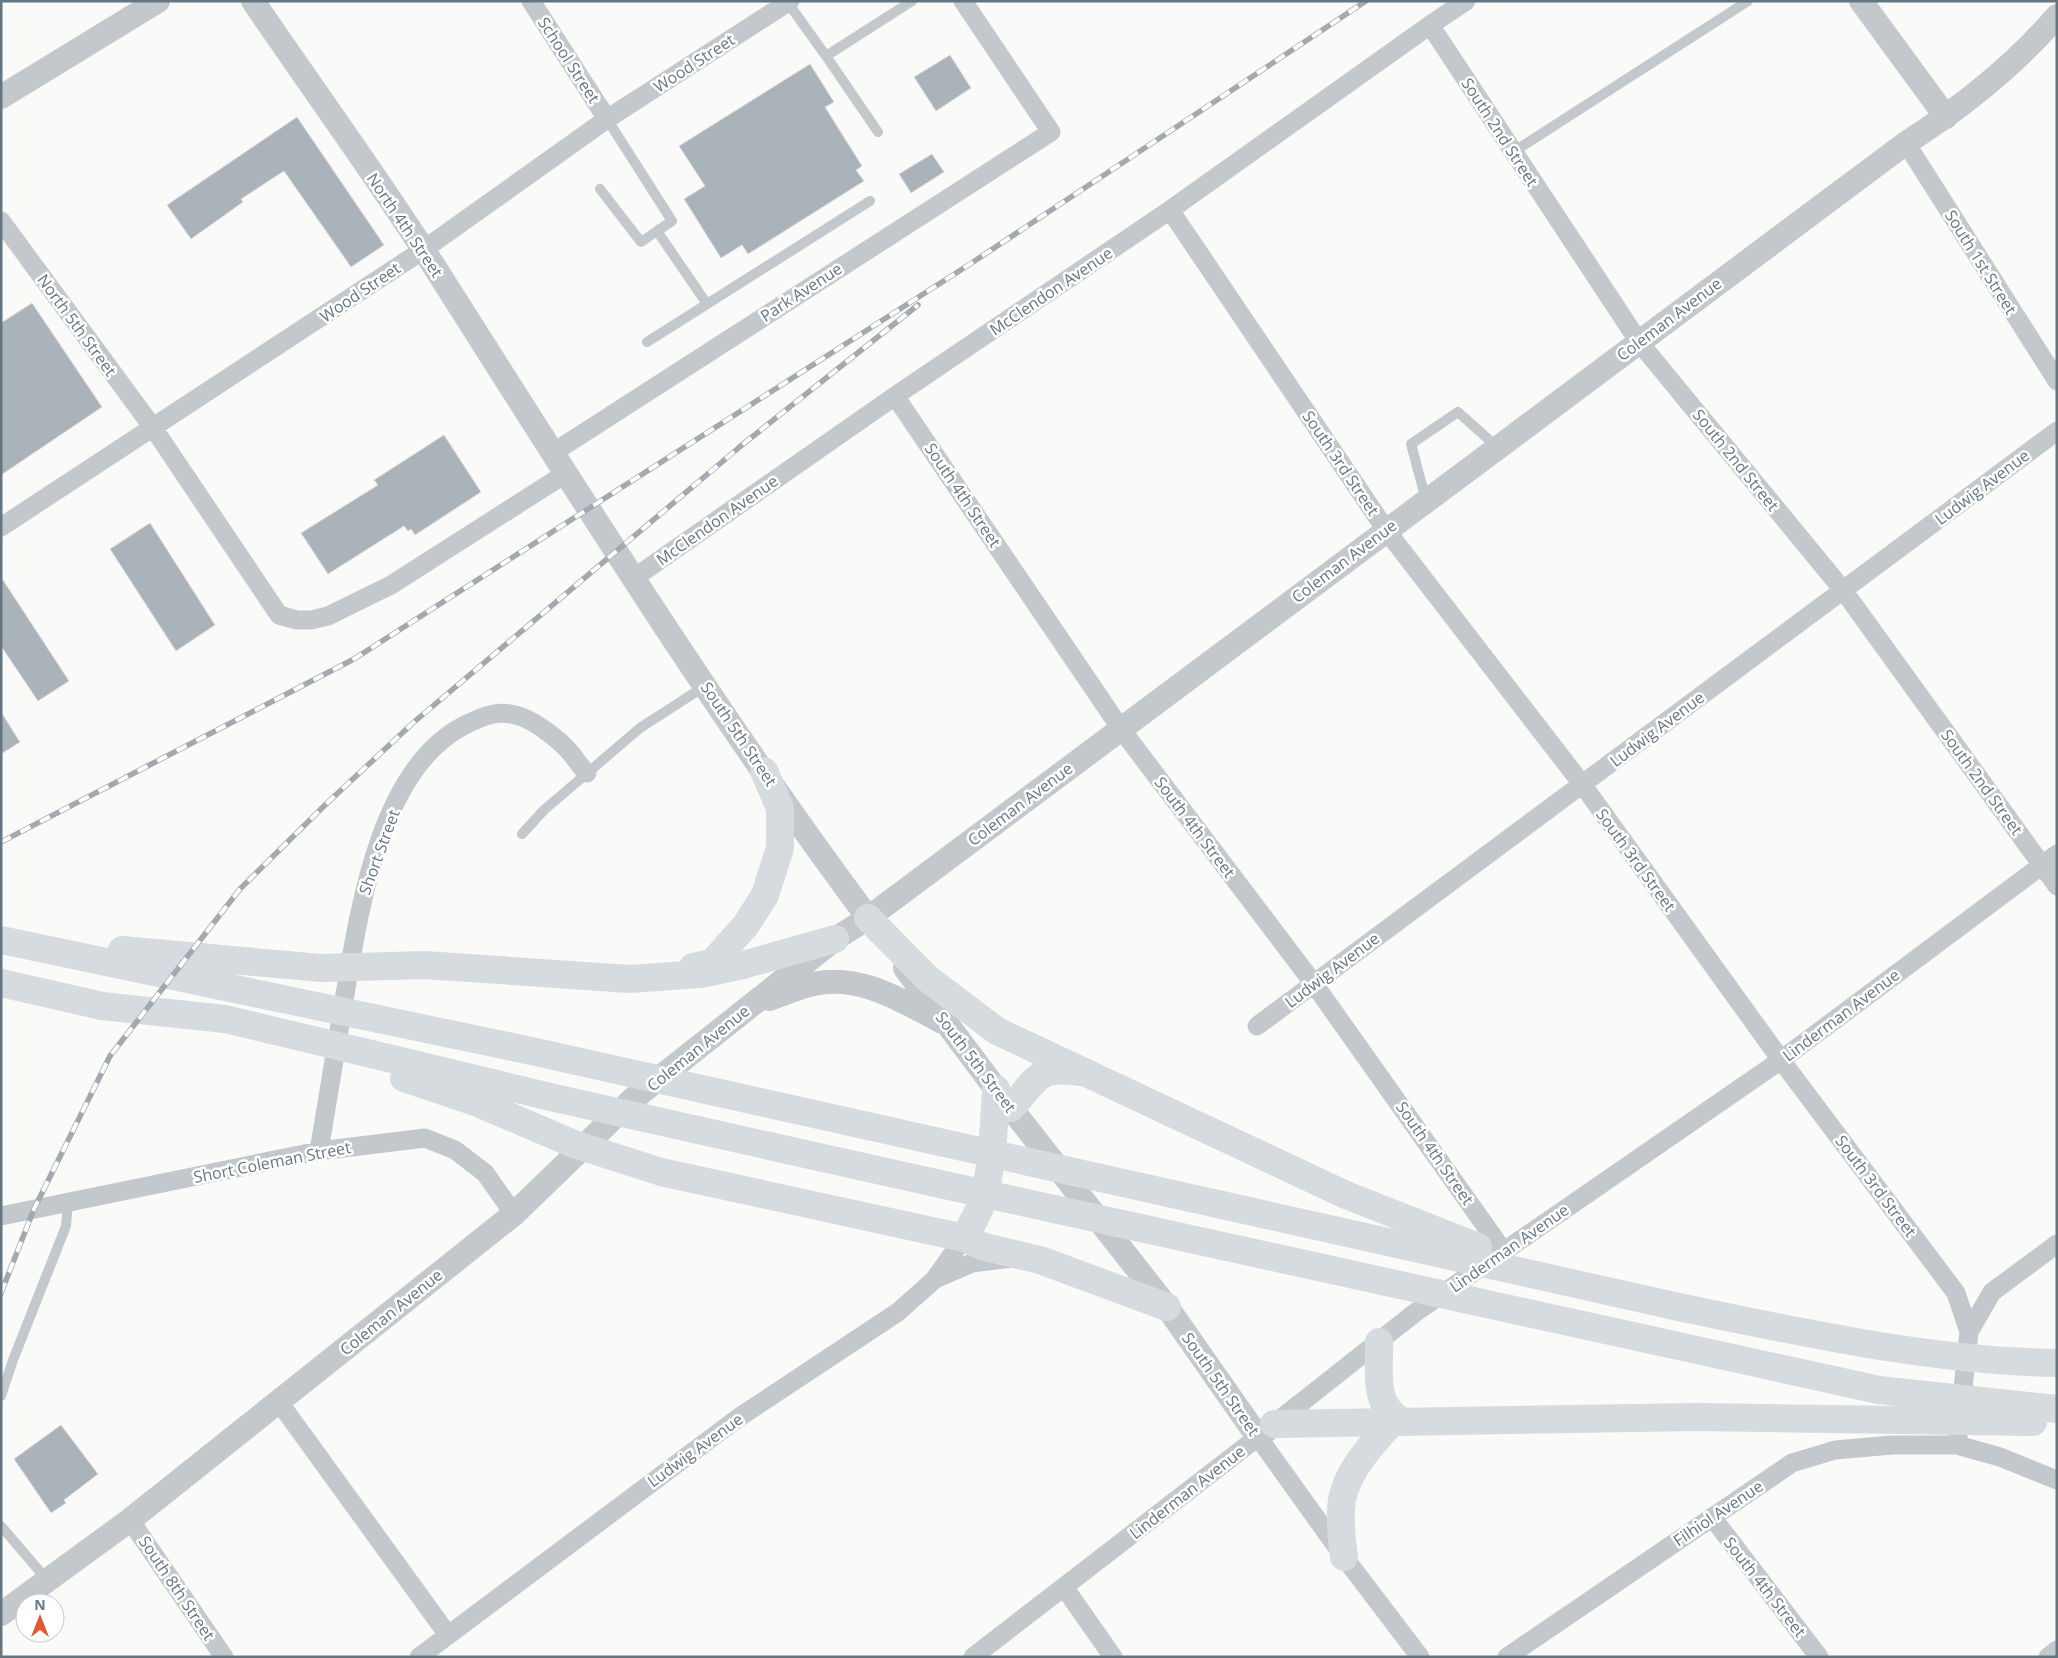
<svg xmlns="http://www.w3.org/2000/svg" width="2058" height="1658" font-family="'Open Sans',sans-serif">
<rect width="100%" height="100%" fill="#fafaf8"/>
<path fill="#aab3b9" stroke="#dcdcda" d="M950,55L971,88L936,111L914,77Z
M810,64L834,102L825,107L862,166L856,170L864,181L748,254L742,245L721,258L684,199L705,186L679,146Z
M297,117L384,245L351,267L284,171L241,199L243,202L191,239L167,205Z
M932,154L944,172L911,193L899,174Z
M32,303L102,407L1,475V323Z
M444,435L481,492L415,535L411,529L408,531L404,526L328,574L301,533L378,485L374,480Z
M150,523L215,625L176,651L110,549Z
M1,577L69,681L38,701L1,646Z
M1,712L20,742L1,754Z
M61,1425L98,1474L64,1500L66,1503L51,1513L14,1459Z"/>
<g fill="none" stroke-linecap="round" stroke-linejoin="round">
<path stroke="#c3c8cc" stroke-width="10" d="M788,3L826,56L912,1
M826,56L878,132
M607,119L672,221L657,231L707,304
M1513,152L1748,1
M600,189L641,242L657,231
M647,342L870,201
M1426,500L1411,444L1458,412L1497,447
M522,834L544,810L640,728L705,686
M1,1396L13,1360L66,1226L68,1203
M1,1526L48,1581"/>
<path stroke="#c3c8cc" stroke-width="19" d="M531,1L607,119
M1430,25L1639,342L1843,590L2057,886
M1906,143L2057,381
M1170,210L1386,530L1582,784L1781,1060L1956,1293L1969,1332L1957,1445
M1,221L154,429L279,615L297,620H311L328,616L391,585L565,474
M895,396L1121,729L1314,984L1504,1252
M551,454L1051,132L963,1
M1,527L423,250L607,119L790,1
M634,578L895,396L1170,210L1430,25L1466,1
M1257,1026L2057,431
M319,1151C327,1103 335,1054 343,1006C358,919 377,769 465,725C485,715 500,709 522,717C537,723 557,738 568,750C575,757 579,766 587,773
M1,1216L319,1151L425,1138L455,1150L485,1173L514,1214
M935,1279L972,1263L1012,1258
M1969,1332L1992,1292L2057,1244
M279,1402L448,1635
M1274,1424L1416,1312L1781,1060L2057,854
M1712,1517L1819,1657
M130,1520L224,1657
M1064,1587L1113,1657
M419,1657L738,1418L898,1312L934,1280L964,1238
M973,1657L1258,1437L1344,1557L1420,1657
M1507,1657L1792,1463L1835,1450L1892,1445H1957L2000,1457L2057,1480
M2048,1657L2057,1650"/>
<path stroke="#c3c8cc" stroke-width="24" d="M253,1C310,85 370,167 425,252C571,481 714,713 878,931
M1861,1L1946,117
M1,97L158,1
M905,968L996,1089L1167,1307L1258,1437L1274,1424
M769,999C782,995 795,989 809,985C857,972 901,1000 942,1022
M1,1614L130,1520L514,1214L633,1099L835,939L868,918L1906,143C1962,107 2013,67 2057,16"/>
<path stroke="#d6dbdf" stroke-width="28" d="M868,918L927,978L997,1031L1346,1195L1478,1247
M1,940L536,1052L1688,1309C1810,1334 1932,1361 2057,1363
M122,950L321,968L425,965L629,979L701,974L743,965L835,939
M693,967L712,963L746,925L765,895L780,848V808L764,771
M1,983L102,1006L225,1019L559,1099L940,1184L1879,1390L2057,1409
M404,1078L478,1103L574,1144L661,1172L964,1238L985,1247L1040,1260L1167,1307
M1011,1108C1036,1081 1036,1065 1079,1072
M964,1238C972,1224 981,1209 985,1193C993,1159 994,1123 996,1089
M1379,1342C1380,1373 1372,1403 1401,1421
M1274,1424L1697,1417L2033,1422
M1344,1557C1342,1542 1340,1526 1341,1510C1342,1475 1370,1447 1392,1422"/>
<defs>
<path id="rail" d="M1,842L354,659L967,266L1366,1
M1,1293L34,1209L110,1056L240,889L324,806L414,722L742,445L918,305"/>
</defs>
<use href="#rail" stroke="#a2aab0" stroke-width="5.5"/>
<use href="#rail" stroke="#fff" stroke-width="4" stroke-dasharray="11" stroke-linecap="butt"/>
</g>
<g text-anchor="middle" stroke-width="5" stroke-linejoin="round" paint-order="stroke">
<g font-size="16" fill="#657683" stroke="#fff">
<text transform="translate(569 60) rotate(57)" y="6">School Street</text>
<text transform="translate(694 63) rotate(-33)" y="6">Wood Street</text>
<text transform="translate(1500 132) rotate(57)" y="6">South 2nd Street</text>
<text transform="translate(405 225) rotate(56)" y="6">North 4th Street</text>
<text transform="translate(1981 262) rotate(58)" y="6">South 1st Street</text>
<text transform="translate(1051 291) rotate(-34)" y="6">McClendon Avenue</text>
<text transform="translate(360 292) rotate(-34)" y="6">Wood Street</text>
<text transform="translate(801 292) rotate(-33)" y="6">Park Avenue</text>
<text transform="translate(1669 319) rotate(-37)" y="6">Coleman Avenue</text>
<text transform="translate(77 325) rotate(54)" y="6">North 5th Street</text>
<text transform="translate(1736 460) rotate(51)" y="6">South 2nd Street</text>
<text transform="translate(1341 463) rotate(56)" y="6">South 3rd Street</text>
<text transform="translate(1982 487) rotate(-37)" y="6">Ludwig Avenue</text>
<text transform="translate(963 495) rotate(56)" y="6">South 4th Street</text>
<text transform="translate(717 520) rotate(-35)" y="6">McClendon Avenue</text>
<text transform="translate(1344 561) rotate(-37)" y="6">Coleman Avenue</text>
<text transform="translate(1657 729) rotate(-37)" y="6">Ludwig Avenue</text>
<text transform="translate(739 734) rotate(56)" y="6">South 5th Street</text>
<text transform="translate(1982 782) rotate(54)" y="6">South 2nd Street</text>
<text transform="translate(1020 804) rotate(-37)" y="6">Coleman Avenue</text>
<text transform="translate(1195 827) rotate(53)" y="6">South 4th Street</text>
<text transform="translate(379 852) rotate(-70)" y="6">Short Street</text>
<text transform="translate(1636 860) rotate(54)" y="6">South 3rd Street</text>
<text transform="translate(1332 970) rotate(-37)" y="6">Ludwig Avenue</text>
<text transform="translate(1841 1015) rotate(-37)" y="6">Linderman Avenue</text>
<text transform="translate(698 1048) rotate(-39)" y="6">Coleman Avenue</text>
<text transform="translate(976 1062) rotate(53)" y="6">South 5th Street</text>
<text transform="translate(1435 1153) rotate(55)" y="6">South 4th Street</text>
<text transform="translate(272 1162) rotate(-11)" y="6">Short Coleman Street</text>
<text transform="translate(1876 1186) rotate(53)" y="6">South 3rd Street</text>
<text transform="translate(1509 1248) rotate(-35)" y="6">Linderman Avenue</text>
<text transform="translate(391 1312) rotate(-39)" y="6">Coleman Avenue</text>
<text transform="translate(1221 1384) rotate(55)" y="6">South 5th Street</text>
<text transform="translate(695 1450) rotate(-36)" y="6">Ludwig Avenue</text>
<text transform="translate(1187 1492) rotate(-38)" y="6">Linderman Avenue</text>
<text transform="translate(1718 1513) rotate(-34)" y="6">Filhiol Avenue</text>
<text transform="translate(1765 1587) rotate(52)" y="6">South 4th Street</text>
<text transform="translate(177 1588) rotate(56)" y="6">South 8th Street</text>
</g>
</g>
<rect width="2058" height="1658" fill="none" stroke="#657683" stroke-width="5"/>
<g transform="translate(40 1618)"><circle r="24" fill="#ffffff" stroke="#c1c8cd"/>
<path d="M0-4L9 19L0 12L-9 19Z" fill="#e4572e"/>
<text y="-8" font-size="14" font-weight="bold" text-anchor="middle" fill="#657683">N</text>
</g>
</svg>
